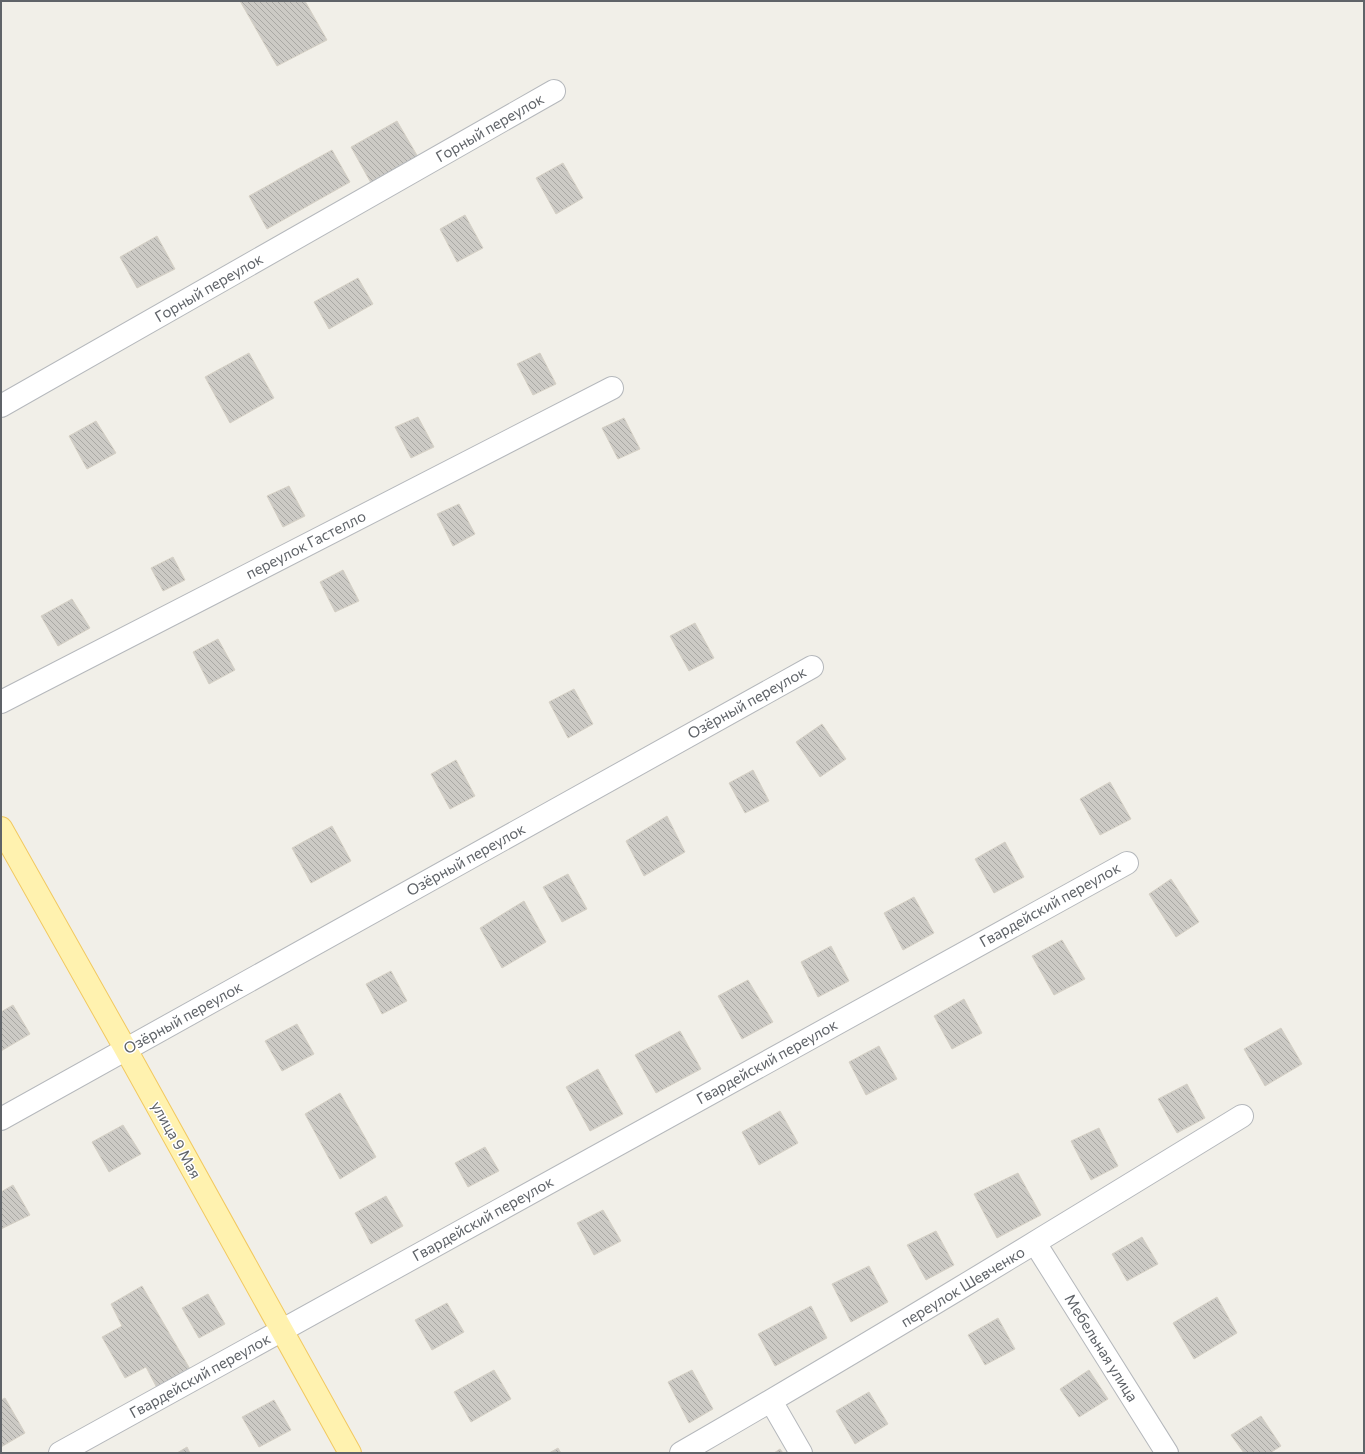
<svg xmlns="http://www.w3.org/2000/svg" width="1365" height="1454" font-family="Commissioner,sans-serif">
<defs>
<pattern id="building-back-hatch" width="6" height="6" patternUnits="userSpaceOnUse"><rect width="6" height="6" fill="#cccac5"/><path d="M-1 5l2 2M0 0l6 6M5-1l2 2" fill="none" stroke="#a9a8a4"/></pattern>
</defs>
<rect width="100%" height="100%" fill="#f1efe8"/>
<path fill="url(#building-back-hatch)" stroke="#d6d1c6" d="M240,1H305L327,40L277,66Z
M397,121L418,157L371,183L351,147Z
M332,150L350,182L267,229L249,196Z
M563,163L583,198L556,214L536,178Z
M465,215L483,248L457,262L440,229Z
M157,236L175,269L137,288L120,257Z
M358,278L373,304L329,329L314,302Z
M249,353L274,398L230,423L205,377Z
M540,353L556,384L533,395L517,364Z
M418,417L434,447L411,458L395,427Z
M624,418L640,449L618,459L602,428Z
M96,421L116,453L87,469L69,436Z
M289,486L305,516L283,527L267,496Z
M459,504L475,534L453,546L437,514Z
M173,557L185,580L163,591L151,568Z
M343,570L359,601L335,612L320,582Z
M72,599L90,628L58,646L41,616Z
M695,623L714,658L689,671L670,636Z
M218,639L235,670L209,684L193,652Z
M574,689L593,724L568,738L549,702Z
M822,724L846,759L820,777L796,742Z
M456,760L475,796L450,809L431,774Z
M753,770L769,801L745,813L729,783Z
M1110,782L1131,819L1100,835L1080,799Z
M667,816L685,852L644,876L626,841Z
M332,826L351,861L311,883L292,848Z
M1005,842L1024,877L994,893L975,859Z
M568,874L587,909L562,922L543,887Z
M1171,879L1199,922L1176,937L1149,894Z
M914,897L934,933L903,950L884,913Z
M524,901L546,942L502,968L480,928Z
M1062,940L1085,979L1054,995L1032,956Z
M831,946L849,981L818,997L801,962Z
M391,971L407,1001L382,1014L366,984Z
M748,980L773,1022L742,1039L718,996Z
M964,999L982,1033L952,1049L934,1016Z
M13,1005L30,1034L1,1051V1012Z
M297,1024L314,1054L282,1071L265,1041Z
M1281,1028L1302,1064L1265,1086L1244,1049Z
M680,1031L701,1069L656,1093L635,1055Z
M879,1046L897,1079L866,1095L849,1062Z
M598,1069L623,1114L590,1131L566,1087Z
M1187,1084L1205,1118L1177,1133L1158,1099Z
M340,1093L376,1157L340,1179L305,1114Z
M780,1111L798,1143L759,1165L742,1132Z
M123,1125L141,1154L109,1172L92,1142Z
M1099,1128L1118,1166L1091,1180L1071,1141Z
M485,1147L499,1171L468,1187L455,1163Z
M1018,1173L1041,1215L997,1238L974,1194Z
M13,1185L30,1215L1,1229V1192Z
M386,1196L403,1226L371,1244L355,1213Z
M603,1210L621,1241L594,1255L577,1223Z
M936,1231L954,1265L926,1280L907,1245Z
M1142,1237L1158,1264L1127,1281L1112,1254Z
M869,1266L888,1302L851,1322L832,1284Z
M142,1286L190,1369L157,1388L146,1367L125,1378L102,1337L122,1326L111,1304Z
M208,1294L225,1324L199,1338L182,1308Z
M1217,1297L1237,1333L1194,1359L1173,1323Z
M447,1303L464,1332L432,1350L415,1320Z
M811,1306L827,1338L775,1366L758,1334Z
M998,1318L1015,1349L985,1365L968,1335Z
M494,1370L511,1399L471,1422L454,1392Z
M692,1370L713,1409L689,1423L668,1382Z
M1089,1370L1108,1399L1079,1417L1060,1389Z
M869,1392L888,1424L855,1444L836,1411Z
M5,1398L25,1433L1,1447V1400Z
M274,1400L291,1430L259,1447L242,1417Z
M1261,1416L1281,1446L1270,1453H1244L1231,1435Z
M187,1447L190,1453H177Z
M558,1448L561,1453H549Z
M780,1449L783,1453H774Z"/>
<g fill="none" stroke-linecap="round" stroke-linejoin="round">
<defs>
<path id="minor" d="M1,406L554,91
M1,702L612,388
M1,1119L812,667
M1035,1243L1167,1453
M771,1401L801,1453
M60,1453L1127,863
M681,1453C870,1344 1056,1230 1242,1116"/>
<path id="primary" d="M1,828L125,1048L350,1453"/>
</defs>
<use href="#minor" stroke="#b5b8bc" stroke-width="24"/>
<use href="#primary" stroke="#f2c960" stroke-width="24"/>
<use href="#minor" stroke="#fff" stroke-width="22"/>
<use href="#primary" stroke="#fff2af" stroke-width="22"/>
</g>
<g text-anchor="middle" stroke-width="3" stroke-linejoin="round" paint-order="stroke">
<g font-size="15" fill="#5f6368" stroke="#fff">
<text transform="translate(490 128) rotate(-30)" y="5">Горный переулок</text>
<text transform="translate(209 288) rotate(-30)" y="5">Горный переулок</text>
<text transform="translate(306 545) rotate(-27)" y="5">переулок Гастелло</text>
<text transform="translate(747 703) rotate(-29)" y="5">Озёрный переулок</text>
<text transform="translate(466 860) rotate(-29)" y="5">Озёрный переулок</text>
<text transform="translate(1050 905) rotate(-29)" y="5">Гвардейский переулок</text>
<text transform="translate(183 1018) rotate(-29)" y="5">Озёрный переулок</text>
<text transform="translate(767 1062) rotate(-29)" y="5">Гвардейский переулок</text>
<text transform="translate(176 1140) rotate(61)" y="5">улица 9 Мая</text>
<text transform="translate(483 1219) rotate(-29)" y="5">Гвардейский переулок</text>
<text transform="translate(963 1287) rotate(-31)" y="5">переулок Шевченко</text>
<text transform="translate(1101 1348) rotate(58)" y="5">Мебельная улица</text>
<text transform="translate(200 1376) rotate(-29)" y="5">Гвардейский переулок</text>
</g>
</g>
<rect width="1365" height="1454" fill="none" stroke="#5f6368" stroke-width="4"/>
</svg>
